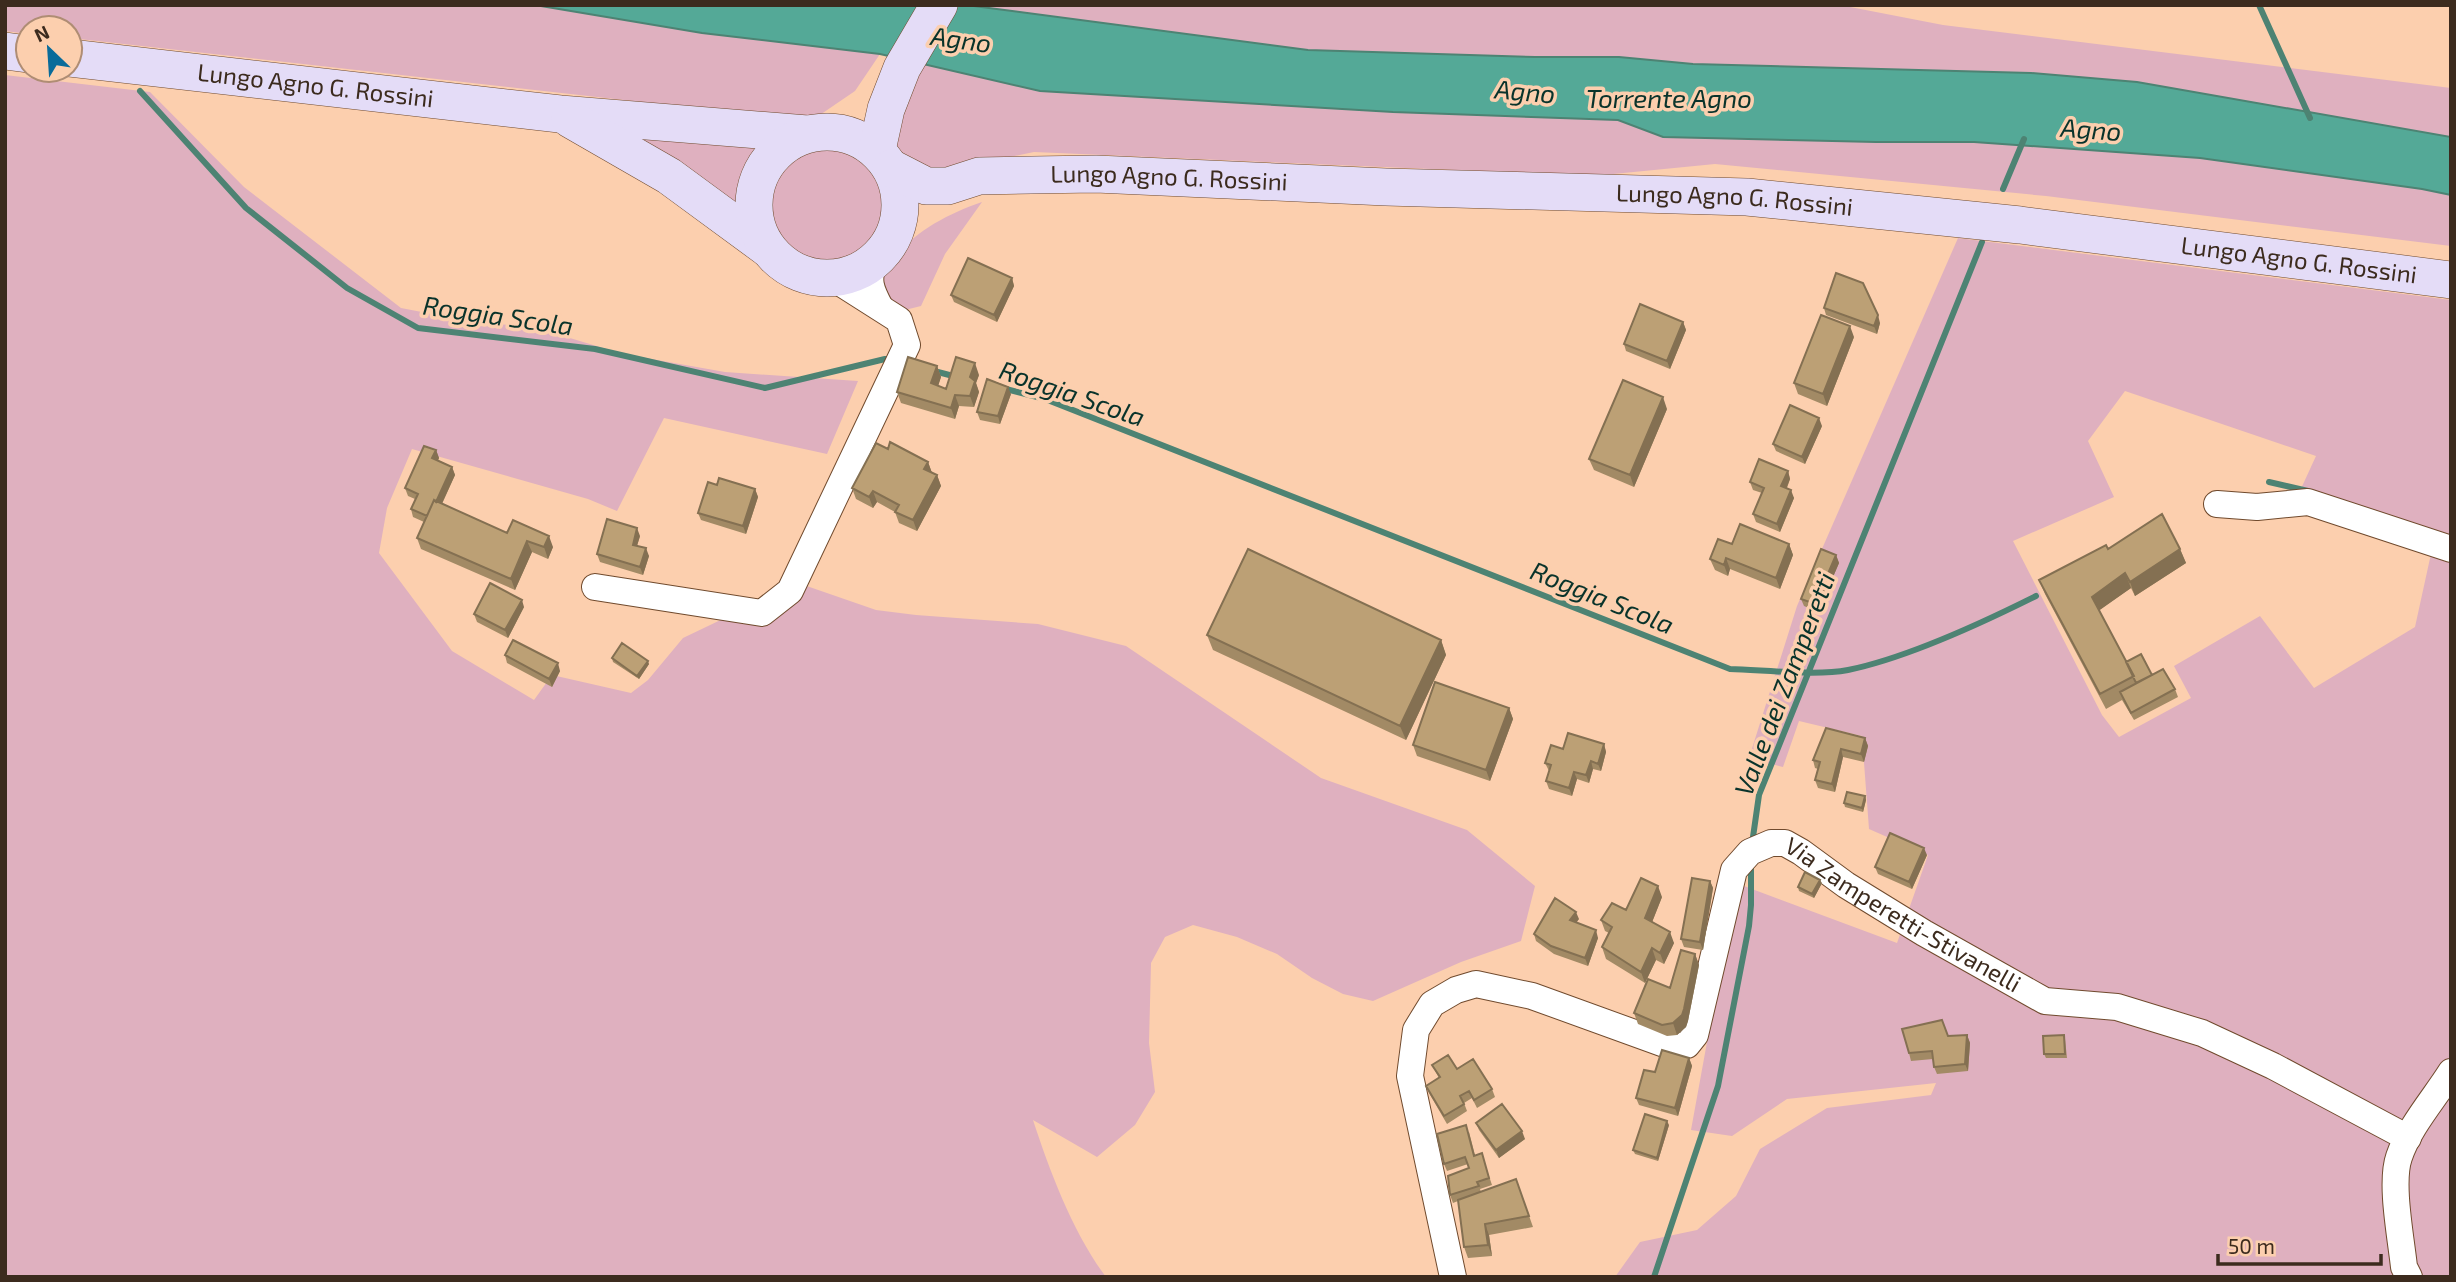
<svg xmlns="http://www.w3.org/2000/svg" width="2456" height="1282" font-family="'Exo 2',sans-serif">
<rect width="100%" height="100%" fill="#fccfae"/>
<path fill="#dfb0bf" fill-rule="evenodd" d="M5,5H535L702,33L880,54L855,91L811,121L70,38V28H28V34L5,31Z
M966,5L1845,6L1943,25L2451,88V137L2137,82L2031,73L1693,64L1619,57H1535L1308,50Z
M924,63L1040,91L1393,112L1618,120L1663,137L1876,142H1974L2200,158L2422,189L2451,195V246L2046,196L1715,164L1593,176L1034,152L972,165L942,175L910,167L891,144Z
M5,75L150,92L244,187L401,308L458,319L540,329L623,354L725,372L858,381L827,454L664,418L617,511L588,499L412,449L387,508L379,553L452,651L534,700L552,675L631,693L648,680L683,638L798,583L876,610L916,615L1038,624L1126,646L1321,778L1467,830L1535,886L1521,941L1461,962L1373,1001L1343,994L1312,978L1277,954L1237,937L1193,925L1165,937L1151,963L1149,1043L1155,1092L1135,1125L1097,1157L1033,1120C1050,1172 1073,1233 1106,1277H5Z
M597,122L765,140L742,175L737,212Z
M772 205a55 55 0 1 1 110 0a55 55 0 1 1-110 0Z
M982,202L945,254L921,306L905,310L893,306L879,280C901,239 939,217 982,202Z
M1958,238L2451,300V1277H1615L1640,1242L1697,1230L1736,1196L1760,1149L1827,1108L1931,1095L1936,1083L1787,1099L1732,1136L1691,1130L1736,883L1897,943L1928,855L1869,829L1862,736L1799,721L1783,767L1749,758L1797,606ZM2125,391L2316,456L2299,493L2434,540L2415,627L2314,688L2260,616L2174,666L2191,698L2119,737L2102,715L2013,541L2114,497L2088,441Z"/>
<path fill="#54a997" stroke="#4d8373" stroke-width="2" d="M535,5H966L1308,50L1535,57H1619L1693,64L2031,73L2137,82L2451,137V195L2422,189L2200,158L1974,142H1876L1663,137L1618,120L1393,112L1040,91L880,54L702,33Z"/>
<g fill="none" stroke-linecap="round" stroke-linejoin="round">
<path stroke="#4d8373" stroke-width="6" d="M2259,5L2310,118
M140,91L246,208L347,288L418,328L595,349L765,388L885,359L893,361
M2003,189L2024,139
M934,371L957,377
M1002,388L1045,399L1730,669C1764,670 1816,676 1848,670C1907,658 1982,623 2036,596
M2269,482L2308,491
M1752,844L1759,795L1982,242
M1654,1277L1718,1086L1749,926L1751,905V865"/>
<defs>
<g id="minor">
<path d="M875,261C866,279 871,290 880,307"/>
<path d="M2217,504L2257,507L2308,502L2451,549"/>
<path d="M595,587L762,613L790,591L907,345L899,320L833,278"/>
<path id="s1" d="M1453,1277L1410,1076L1416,1030L1432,1004L1456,990L1476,984L1532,996L1673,1047L1687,1045L1695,1035L1734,870L1750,852L1771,843H1785L1801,852L1846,885L1924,933L2045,1001L2117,1007L2202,1033L2273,1066L2408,1138"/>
<path d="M2409,1277L2404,1267C2401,1238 2390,1183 2399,1157C2409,1127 2434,1099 2451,1072"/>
</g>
<g id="secondary">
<path d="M5,51L28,54"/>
<path id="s2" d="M70,58L560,114L807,134"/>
<path d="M570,119L669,176L767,248"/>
<circle cx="827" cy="205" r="73"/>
<path d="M877,150L886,109L902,68L939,5"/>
<path id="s3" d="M891,168L926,186H948L979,176L1096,174L1386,187L1747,197L2020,225L2451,280"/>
</g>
</defs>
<use href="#minor" stroke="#704a2d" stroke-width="28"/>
<use href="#secondary" stroke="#704a2d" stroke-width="38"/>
<use href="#minor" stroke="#fff" stroke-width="26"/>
<use href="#secondary" stroke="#e4dcf7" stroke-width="37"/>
</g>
<path fill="#a28a65" d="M1012,278L1014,286L997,322L954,302L951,295Z
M1824,308L1880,323L1877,334L1826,315Z
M1683,322L1686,330L1670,369L1626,351L1624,344Z
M1854,337L1827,406L1798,394L1794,383Z
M937,366L941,377L938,386L946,389L979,375L976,383L979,392L974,407L959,406L955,419L901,403L897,392Z
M1011,394L1000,424L980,420L977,412Z
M1667,409L1634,487L1594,470L1589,459Z
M1822,426L1805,464L1776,451L1773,444Z
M888,449L928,462L932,473L937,475L941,486L917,531L899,523L895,512L877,502L873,508L856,499L852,488Z
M436,450L439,458L438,460L452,467L455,475L442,504L507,533L553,547L548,559L532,552L515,590L421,549L417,538L424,522L413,517L411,509L415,499L408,496L405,488Z
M1788,471L1790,479L1787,488L1794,498L1780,532L1756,522L1753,514L1762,493L1753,490L1750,482Z
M717,485L755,489L758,497L746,534L701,520L698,513Z
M640,536L637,546L649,556L643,575L600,562L597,554Z
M1732,544H1789L1793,555L1780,589L1730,569L1728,576L1715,570L1710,559Z
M2108,549H2180L2186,563L2135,596L2131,588L2099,610L2126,662L2152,675L2175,689L2178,697L2134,720L2122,700L2106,709L2045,594L2039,580Z
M1836,555L1839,563L1818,612L1804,606L1801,599Z
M524,607L508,638L477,622L474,614Z
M1207,635L1441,640L1446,655L1406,740L1213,650Z
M505,655L560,671L552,687L507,663Z
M612,658L649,664L639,679L613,662Z
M1509,708L1513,719L1490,781L1417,756L1413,745Z
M1865,738L1868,746L1864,762L1843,757L1835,792L1818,788L1815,780L1818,769L1815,768L1813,760Z
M1604,744L1606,752L1601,771L1593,769L1589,783L1577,779L1572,796L1549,789L1546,781L1549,771L1545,763L1563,749Z
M1865,796L1866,800L1863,812L1845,807L1844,803Z
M1927,855L1912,889L1878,874L1875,867Z
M1710,881L1713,888L1703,950L1684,947L1681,939Z
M1822,883L1814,898L1799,891L1798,887Z
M1662,897L1652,922L1674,943L1664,964L1656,960L1645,983L1606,959L1602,947L1609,933L1605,931L1601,920Z
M1579,919L1576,922L1598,938L1588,966L1554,954L1536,941L1534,934Z
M1695,954L1699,965L1688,1021L1686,1027L1677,1035L1667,1036L1638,1024L1634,1013L1670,988Z
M1967,1035L1970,1043L1968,1071L1937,1074L1934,1067L1933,1059L1911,1061L1909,1053L1948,1036Z
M2064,1035L2065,1039L2067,1058H2046L2044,1054Z
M1689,1058L1692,1066L1678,1116L1639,1105L1636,1098Z
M1432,1065L1457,1069L1492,1089L1495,1097L1477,1108L1472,1098L1464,1103L1467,1111L1447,1124L1429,1093L1426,1086L1439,1078Z
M1476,1123L1525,1139L1499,1158L1479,1130Z
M1669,1125L1658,1161L1635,1154L1633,1150Z
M1469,1132L1475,1155L1484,1161L1492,1185L1480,1189L1481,1192L1516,1179L1533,1227L1489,1235L1492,1256L1468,1258L1464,1247L1458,1201L1453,1203L1450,1195L1469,1168L1468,1164L1447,1171L1444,1164Z"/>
<path fill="#847052" d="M1012,278L1014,286L997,322L994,315Z
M1878,315L1880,323L1877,334L1874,326Z
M1683,322L1686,330L1670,369L1667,361Z
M1850,326L1854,337L1827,406L1823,394Z
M975,363L979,375L976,383L979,392L974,407L970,396V377Z
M937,366L941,377L935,395L931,383Z
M1008,387L1011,394L1000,424L998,416Z
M955,395L959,406L955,419L951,408Z
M1663,397L1667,409L1634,487L1630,475Z
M1819,418L1822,426L1805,464L1802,457Z
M436,450L439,458L435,466L432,458Z
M928,462L932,473L924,469Z
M452,467L455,475L432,525L429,518Z
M1788,471L1790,479L1784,494L1781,486Z
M937,475L941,486L917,531L913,520Z
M755,489L758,497L746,534L743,526Z
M1791,490L1794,498L1780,532L1777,524Z
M873,491L877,502L873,508L869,497Z
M637,528L640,536L635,552L633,545Z
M549,536L553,547L548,559L544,547Z
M527,541L532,552L515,590L511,579Z
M1789,544L1793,555L1780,589L1776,578Z
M646,548L649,556L643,575L640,567Z
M2180,549L2186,563L2135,596L2130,582Z
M1836,555L1839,563L1818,612L1815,604Z
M1726,558L1730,569L1728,576L1724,565Z
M2125,573L2131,588L2097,612L2092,597Z
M522,600L524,607L508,638L505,630Z
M1441,640L1446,655L1406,740L1400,726Z
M648,661L649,664L639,679L637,676Z
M558,663L560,671L552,687L549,679Z
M1509,708L1513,719L1490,781L1486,770Z
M1865,738L1868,746L1864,762L1861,754Z
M1604,744L1606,752L1601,771L1598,764Z
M1841,749L1843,757L1835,792L1832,784Z
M1591,761L1593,769L1589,783L1586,775Z
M1574,772L1577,779L1572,796L1569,788Z
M1865,796L1866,800L1863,812L1862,808Z
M1924,848L1927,855L1912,889L1909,882Z
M1820,880L1822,883L1814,898L1812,894Z
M1710,881L1713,888L1703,950L1700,942Z
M1658,886L1662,897L1649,930L1645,918Z
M1576,912L1579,919L1573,927L1570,920Z
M1596,930L1598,938L1588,966L1585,958Z
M1670,932L1674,943L1664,964L1660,953Z
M1652,948L1656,960L1645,983L1641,972Z
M1695,954L1699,965L1688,1021L1686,1027L1677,1035L1673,1023Z
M1967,1035L1970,1043L1968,1071L1965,1064Z
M1689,1058L1692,1066L1678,1116L1675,1108Z
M1667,1121L1669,1125L1658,1161L1657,1158Z
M1522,1131L1525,1139L1499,1158L1496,1150Z
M1485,1224L1489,1235L1492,1256L1488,1245Z"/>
<path fill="#bca075" stroke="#847052" stroke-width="2" d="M968,258L1012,278L994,315L951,295Z
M1836,273L1863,283L1878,315L1874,326L1824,308Z
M1640,304L1683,322L1667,361L1624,344Z
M1821,315L1850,326L1823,394L1794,383Z
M908,357L937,366L931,383L946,389L956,357L975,363L970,377L975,381L970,396L955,395L951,408L897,392Z
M987,379L1008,387L998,416L977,412Z
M1623,380L1663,397L1630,475L1589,459Z
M1790,405L1819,418L1802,457L1773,444Z
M890,442L928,462L924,469L937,475L913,520L895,512L899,505L873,491L869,497L852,488L876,443L888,449Z
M424,446L436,450L432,458L452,467L436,502L434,500L427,516L411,509L418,494L405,488Z
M1759,459L1788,471L1781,486L1791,490L1777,524L1753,514L1764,488L1750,482Z
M719,478L755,489L743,526L698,513L708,482L717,485Z
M434,500L507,533L513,520L549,536L544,547L527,541L511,579L417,538Z
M2162,514L2180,549L2130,582L2125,573L2092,597L2134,676L2100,694L2039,580L2106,545L2108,549Z
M607,519L637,528L633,545L646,548L640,567L597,554Z
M1740,524L1789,544L1776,578L1726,558L1724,565L1710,559L1718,539L1732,544Z
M1248,549L1441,640L1400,726L1207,635Z
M1821,549L1836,555L1815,604L1801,599Z
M490,583L522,600L505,630L474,614Z
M513,640L558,663L549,679L505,655Z
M622,643L648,661L637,676L612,658Z
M2141,654L2152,675L2136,683L2126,662Z
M2163,669L2175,689L2131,713L2120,692Z
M1435,682L1509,708L1486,770L1413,745Z
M1826,728L1865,738L1861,754L1841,749L1832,784L1815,780L1820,762L1813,760Z
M1568,733L1604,744L1598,764L1591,761L1586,775L1574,772L1569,788L1546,781L1551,765L1545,763L1551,745L1563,749Z
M1847,792L1865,796L1862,808L1844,803Z
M1890,833L1924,848L1909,882L1875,867Z
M1805,872L1820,880L1812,894L1798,887Z
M1641,878L1658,886L1645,918L1670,932L1660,953L1652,948L1641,972L1602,947L1612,927L1601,920L1612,903L1626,910Z
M1692,878L1710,881L1700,942L1681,939Z
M1555,898L1576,912L1570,920L1596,930L1585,958L1551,946L1534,934Z
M1681,950L1695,954L1684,1009L1682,1015L1673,1023L1662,1025L1634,1013L1648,979L1670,988Z
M1942,1020L1948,1036L1967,1035L1965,1064L1934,1067L1932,1051L1909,1053L1902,1029Z
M2064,1035L2065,1054H2044L2043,1036Z
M1662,1050L1689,1058L1675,1108L1636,1098L1644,1070L1655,1072Z
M1448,1055L1457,1069L1473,1059L1492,1089L1474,1100L1469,1091L1460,1096L1464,1104L1444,1116L1426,1086L1440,1077L1432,1065Z
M1502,1104L1522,1131L1496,1150L1476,1123Z
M1645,1114L1667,1121L1657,1158L1633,1150Z
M1466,1125L1474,1156L1482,1153L1489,1178L1477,1182L1479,1186L1450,1195L1448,1176L1469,1168L1465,1157L1444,1164L1437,1134Z
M1516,1179L1529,1216L1485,1224L1488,1245L1464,1247L1458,1200Z"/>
<g text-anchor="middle" stroke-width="7" stroke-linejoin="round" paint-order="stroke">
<g font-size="24" fill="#3c2b1e" stroke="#fccfae">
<text dy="8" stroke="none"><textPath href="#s2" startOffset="247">Lungo Agno G. Rossini</textPath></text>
<text dy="8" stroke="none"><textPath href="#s3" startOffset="284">Lungo Agno G. Rossini</textPath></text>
<text dy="8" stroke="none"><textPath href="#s3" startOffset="850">Lungo Agno G. Rossini</textPath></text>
<text dy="8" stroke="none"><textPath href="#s3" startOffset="1418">Lungo Agno G. Rossini</textPath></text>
<text dy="8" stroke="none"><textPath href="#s1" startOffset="934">Via Zamperetti-Stivanelli</textPath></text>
</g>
<g font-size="26" font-style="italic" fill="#09332b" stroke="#fccfae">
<text transform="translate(961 40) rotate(8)" y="9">Agno</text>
<text transform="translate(1525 92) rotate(5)" y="9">Agno</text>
<text x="1669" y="108">Torrente Agno</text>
<text transform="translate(2091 130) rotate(4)" y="9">Agno</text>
<text transform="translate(498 316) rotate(8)" y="9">Roggia Scola</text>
<text transform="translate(1072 394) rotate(19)" y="9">Roggia Scola</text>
<text transform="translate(1602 598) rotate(22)" y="9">Roggia Scola</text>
<text transform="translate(1785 684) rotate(-69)" y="9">Valle dei Zamperetti</text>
</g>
</g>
<rect width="2456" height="1282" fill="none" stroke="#3c2b1e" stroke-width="14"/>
<g transform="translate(49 49) rotate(335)"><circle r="33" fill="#fccfae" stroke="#af8d74" stroke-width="2"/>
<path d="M0-5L12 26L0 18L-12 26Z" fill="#096b9a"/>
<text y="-10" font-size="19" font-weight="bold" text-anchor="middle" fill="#3c2b1e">N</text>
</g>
<path d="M2218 1254v10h163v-10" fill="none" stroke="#3c2b1e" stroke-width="3.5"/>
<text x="2228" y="1254" font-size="21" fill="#3c2b1e" stroke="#fccfae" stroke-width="5" paint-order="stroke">50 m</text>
</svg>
